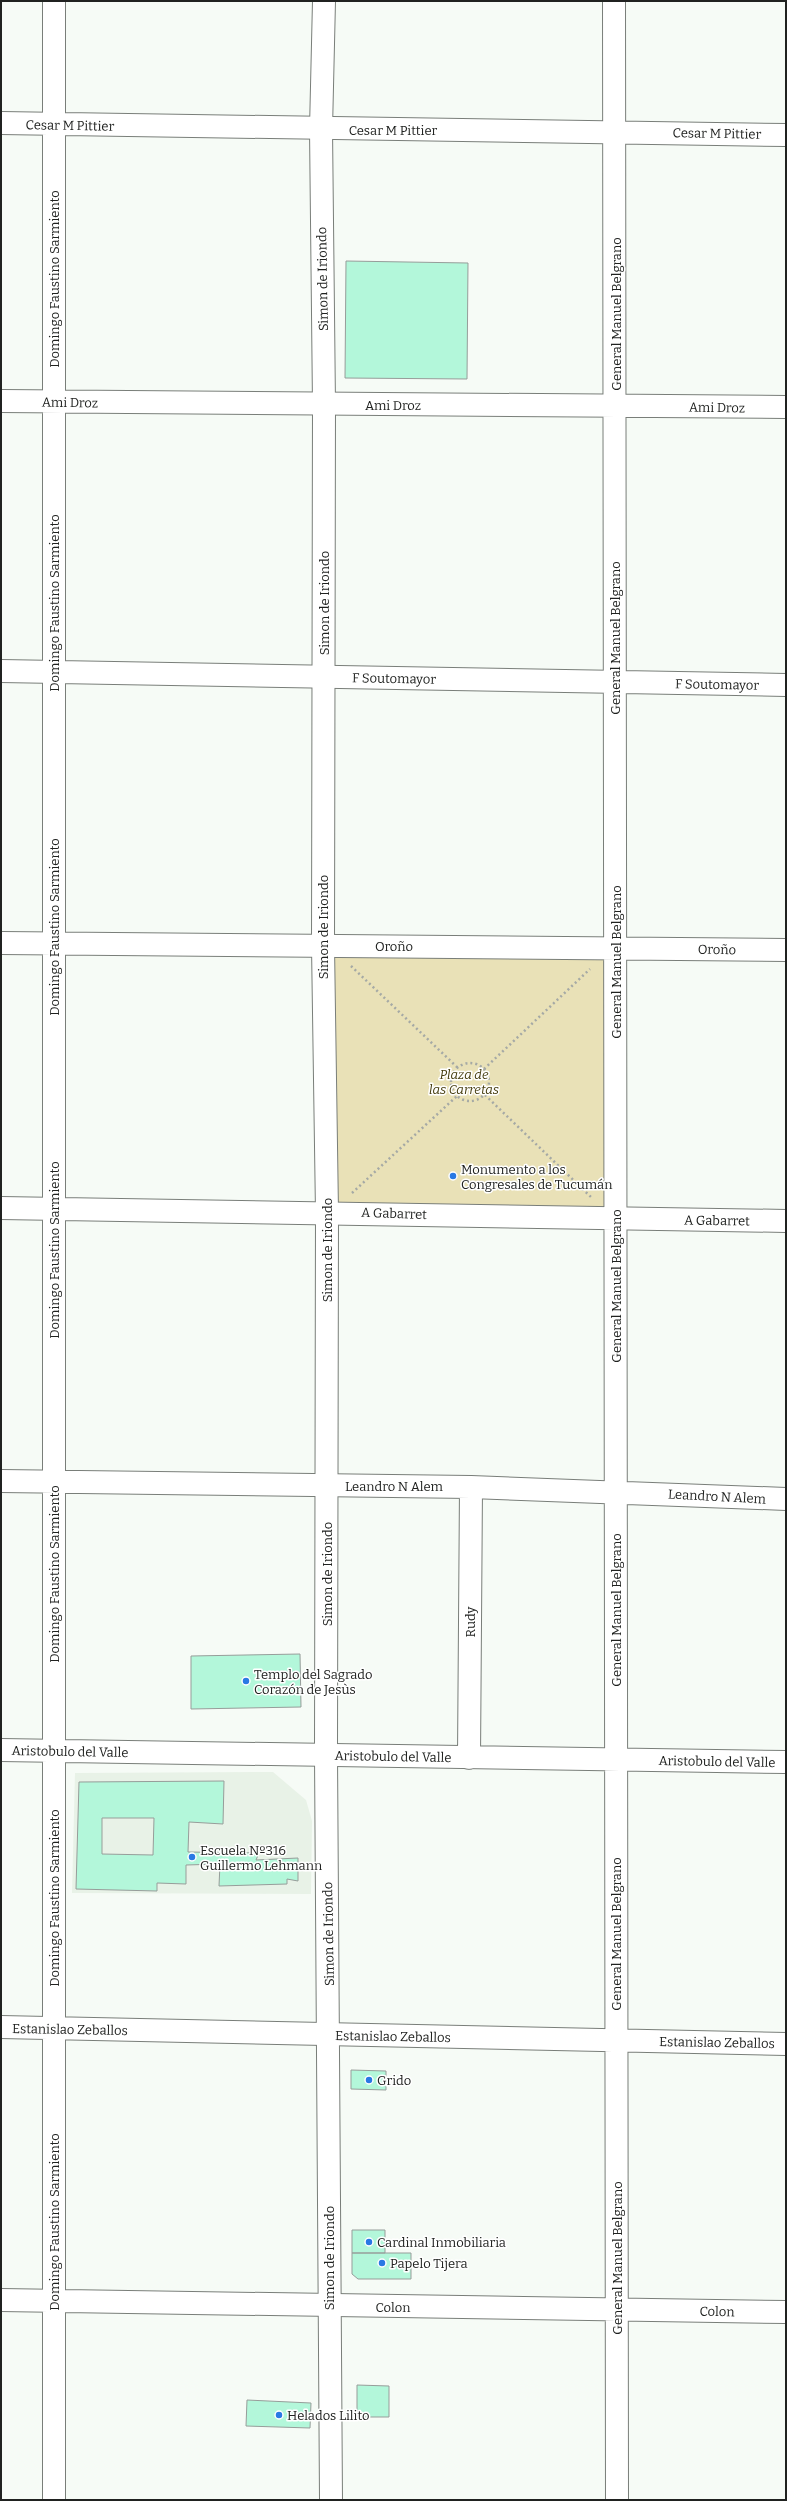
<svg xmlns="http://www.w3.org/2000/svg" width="787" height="2501" font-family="Bitter,serif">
<rect width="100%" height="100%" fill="#f6fbf6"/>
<path fill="#e8f2e7" d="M273,1772L306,1800L312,1821L311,1894L72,1893L75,1773Z"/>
<path fill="#e9e1b7" d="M323,946L616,947V1219L327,1212Z"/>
<path fill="#b3f7da" stroke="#979d9a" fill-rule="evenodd" d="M346,261L468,263L467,379L345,378Z
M300,1654L301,1707L191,1709V1656Z
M224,1781L223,1824L189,1822L188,1852L259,1853L256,1860L298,1858V1881L287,1879V1884L219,1886L220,1864L186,1865V1884L157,1883V1891L76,1889L79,1782ZM102,1818H154L153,1855L102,1854Z
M351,2070L386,2071V2090L351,2089Z
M352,2230H385V2253H352Z
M352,2253H411V2279H358L352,2274Z
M357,2385L389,2386V2417H357Z
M247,2400L311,2403L310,2428L246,2426Z"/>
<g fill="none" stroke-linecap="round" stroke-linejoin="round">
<defs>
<path id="minor" d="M54,1V2500
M614,1L617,2500
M1,123L786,135
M1,401L786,407
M1,671L786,685
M1,943L786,950
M1,1208L786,1221
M1,1481L471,1487L786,1499
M1,1750L786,1762
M469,1758L471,1487
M1,2027L786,2044
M1,2300L786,2312"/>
<path id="major" d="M324,1L321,129L324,405L323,946L327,1212L326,1755L331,2500"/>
</defs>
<use href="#minor" stroke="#797e79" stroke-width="24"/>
<use href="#major" stroke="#797e79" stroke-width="24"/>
<path stroke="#a5a9a5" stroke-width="2.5" stroke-dasharray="2 3" stroke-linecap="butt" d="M351,966L458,1068
M451 1082a19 19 0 1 1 38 0a19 19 0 1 1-38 0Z
M484,1069L590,969
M485,1095L592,1198
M352,1193L457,1096"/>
<use href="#minor" stroke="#fff" stroke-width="22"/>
<use href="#major" stroke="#fff" stroke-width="22"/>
</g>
<g fill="#2979e4" stroke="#fff" stroke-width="1.5">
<circle cx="453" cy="1176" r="4"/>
<circle cx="246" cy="1681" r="4"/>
<circle cx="192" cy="1857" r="4"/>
<circle cx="369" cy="2080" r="4"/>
<circle cx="369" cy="2242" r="4"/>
<circle cx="382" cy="2263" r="4"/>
<circle cx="279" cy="2415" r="4"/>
</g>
<g text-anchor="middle" stroke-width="3" stroke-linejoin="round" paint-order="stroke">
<g font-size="13" fill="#202220" stroke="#fff">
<text transform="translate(70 125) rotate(1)" y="5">Cesar M Pittier</text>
<text x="393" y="135">Cesar M Pittier</text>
<text transform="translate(717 133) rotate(1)" y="5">Cesar M Pittier</text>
<text transform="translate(54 279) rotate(-90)" y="5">Domingo Faustino Sarmiento</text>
<text transform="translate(322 279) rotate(-91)" y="5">Simon de Iriondo</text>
<text transform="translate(616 314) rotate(-90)" y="5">General Manuel Belgrano</text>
<text transform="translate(70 402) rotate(1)" y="5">Ami Droz</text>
<text x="393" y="410">Ami Droz</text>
<text transform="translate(717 407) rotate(1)" y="5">Ami Droz</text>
<text transform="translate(54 603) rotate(-90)" y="5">Domingo Faustino Sarmiento</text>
<text transform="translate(324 603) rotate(-90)" y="5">Simon de Iriondo</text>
<text transform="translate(615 638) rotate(-90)" y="5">General Manuel Belgrano</text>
<text transform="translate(394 678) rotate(1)" y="5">F Soutomayor</text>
<text transform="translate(717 684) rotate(1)" y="5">F Soutomayor</text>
<text transform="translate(54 927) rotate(-90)" y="5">Domingo Faustino Sarmiento</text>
<text transform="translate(323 927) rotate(-90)" y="5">Simon de Iriondo</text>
<text x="394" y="951">Oroño</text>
<text transform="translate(717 949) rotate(1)" y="5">Oroño</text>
<text transform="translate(616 962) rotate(-90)" y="5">General Manuel Belgrano</text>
<text transform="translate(394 1213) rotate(2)" y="5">A Gabarret</text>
<text transform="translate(717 1220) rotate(1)" y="5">A Gabarret</text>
<text transform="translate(54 1250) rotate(-90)" y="5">Domingo Faustino Sarmiento</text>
<text transform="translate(327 1250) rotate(-90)" y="5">Simon de Iriondo</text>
<text transform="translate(616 1286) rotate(-90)" y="5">General Manuel Belgrano</text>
<text x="394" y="1491">Leandro N Alem</text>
<text transform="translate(717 1496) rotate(3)" y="5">Leandro N Alem</text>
<text transform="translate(54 1574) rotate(-90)" y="5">Domingo Faustino Sarmiento</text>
<text transform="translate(327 1574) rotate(-90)" y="5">Simon de Iriondo</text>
<text transform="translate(616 1610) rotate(-90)" y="5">General Manuel Belgrano</text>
<text transform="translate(470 1622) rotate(-90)" y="5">Rudy</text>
<text transform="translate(70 1751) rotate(1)" y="5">Aristobulo del Valle</text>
<text transform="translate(393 1756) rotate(1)" y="5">Aristobulo del Valle</text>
<text transform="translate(717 1761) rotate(1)" y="5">Aristobulo del Valle</text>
<text transform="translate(54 1898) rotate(-90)" y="5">Domingo Faustino Sarmiento</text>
<text transform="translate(328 1934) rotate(-91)" y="5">Simon de Iriondo</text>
<text transform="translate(616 1934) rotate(-90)" y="5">General Manuel Belgrano</text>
<text transform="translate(70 2029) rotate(1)" y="5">Estanislao Zeballos</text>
<text transform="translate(393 2036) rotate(1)" y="5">Estanislao Zeballos</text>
<text transform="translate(717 2042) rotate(1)" y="5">Estanislao Zeballos</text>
<text transform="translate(54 2222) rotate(-90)" y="5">Domingo Faustino Sarmiento</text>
<text transform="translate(329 2258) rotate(-90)" y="5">Simon de Iriondo</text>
<text transform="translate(617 2258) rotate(-90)" y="5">General Manuel Belgrano</text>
<text x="393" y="2312">Colon</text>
<text transform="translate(717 2311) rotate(1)" y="5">Colon</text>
</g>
<g font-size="13" font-style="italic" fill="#453c0d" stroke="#fff">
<text x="464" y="1079">Plaza de<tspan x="464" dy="15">las Carretas</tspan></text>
</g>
<g font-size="13" fill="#202220" stroke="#fff" text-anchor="start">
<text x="461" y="1174">Monumento a los<tspan x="461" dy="15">Congresales de Tucumán</tspan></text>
<text x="254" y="1679">Templo del Sagrado<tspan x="254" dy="15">Corazón de Jesùs</tspan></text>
<text x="200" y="1855">Escuela Nº316<tspan x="200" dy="15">Guillermo Lehmann</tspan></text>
<text x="377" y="2085">Grido</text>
<text x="377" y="2247">Cardinal Inmobiliaria</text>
<text x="390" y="2268">Papelo Tijera</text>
<text x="287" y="2420">Helados Lilito</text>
</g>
</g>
<rect width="787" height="2501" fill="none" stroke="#202220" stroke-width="4"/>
</svg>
